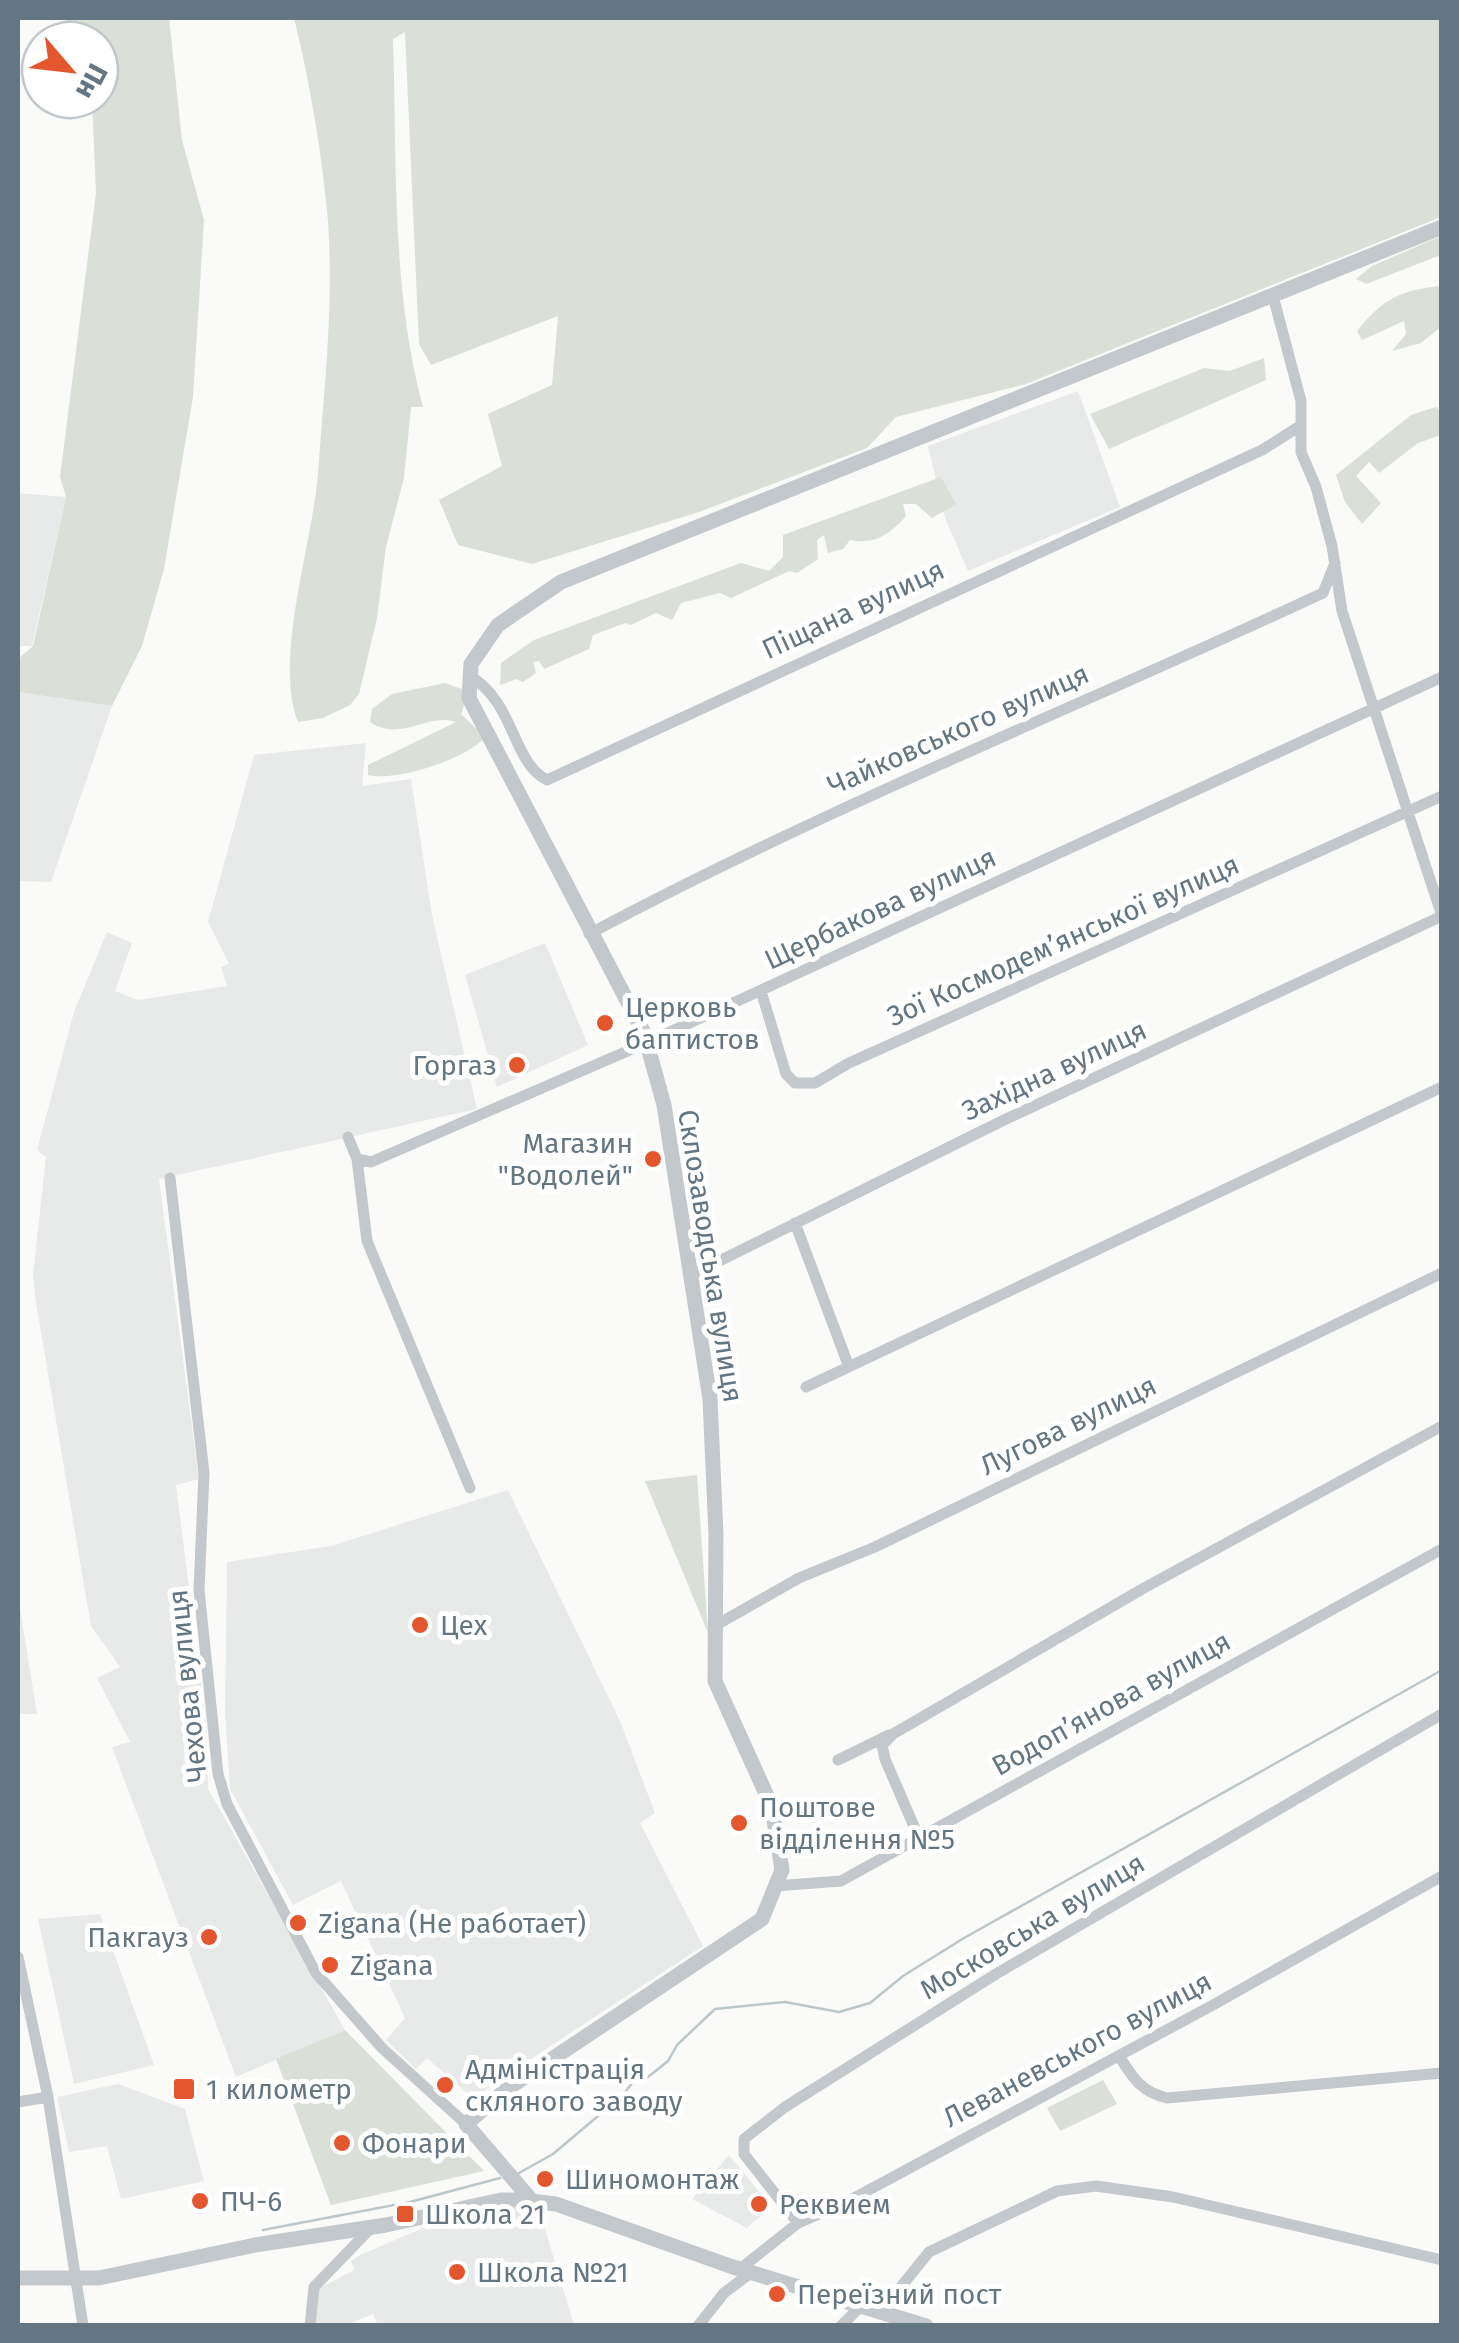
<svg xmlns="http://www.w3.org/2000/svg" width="1459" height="2343" font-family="'Fira Sans',sans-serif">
<rect width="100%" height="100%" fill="#fafaf8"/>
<path fill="#e8e9e9" d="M1078,391L1120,507L968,571L945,518L928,446Z
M18,493L66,497L32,646H18Z
M18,692L112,706L51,882L18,881Z
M366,743L362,786L411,779L432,915L477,1109L159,1179L199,1479L176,1485L207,1731L208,1789L345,2030L236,2077L112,1747L130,1742L97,1678L120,1667L91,1626L36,1303L33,1275L46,1157L37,1150L74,1012L107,932L132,943L115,991L138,1000L227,986L221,967L229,964L208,922L254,755Z
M545,943L588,1045L497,1087L465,975Z
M508,1490L620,1721L655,1813L640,1823L703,1946L494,2083L475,2100L427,2058L416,2069L386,2040L405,2018L341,1881L293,1905L230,1789L225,1714L227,1562L331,1546Z
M18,1596L37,1714H18Z
M100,1914L154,2065L74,2084L38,1919Z
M118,2084L185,2109L204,2181L121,2199L107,2146L69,2152L57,2097Z
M729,2155L771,2206L747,2228L692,2199Z
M502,2205L539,2209L574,2325H378L373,2314L346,2325L316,2326L318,2289L354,2270L351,2261L360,2255L449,2217Z"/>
<path fill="#dadfd7" d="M65,18H169L182,140L204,220L193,397L164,569L142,646L112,706L18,692V659L33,646L66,497L60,477L96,193L92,100H100V40H75Z
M294,18H1441V217L1026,384L896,417L867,448L699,512L532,564L458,545L439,500L502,466L488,414L552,385L558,316L431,365L419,344L405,32L393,39C397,161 391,289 423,407H411L404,478L386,547L377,618L359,694L350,705L323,718L298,722C273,659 313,543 318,473C324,391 334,304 328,221C322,154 310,82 294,18Z
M1441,236V255L1366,284L1356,279L1372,266Z
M1441,286V327L1421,343L1392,351L1406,334L1404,321L1362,340L1357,331C1383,299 1400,290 1441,286Z
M1264,358L1266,380L1109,449L1090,414L1204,368L1230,371Z
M1436,407L1441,412V435L1418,443L1379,473L1369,462L1356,476L1381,503L1362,524L1345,502L1336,475L1411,415Z
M941,477L956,504L932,518L916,504H903L906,516C890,534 875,545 850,540L843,549L828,553L824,535L817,540L818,559L797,573L789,571L731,598L720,593L681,603L672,620L656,613L631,625L625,623L593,635L589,649L544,669L539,661L533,662L536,673L523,682L517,679L500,685L501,663L534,640L741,563L769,571L783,557V535Z
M445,683L462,689L466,699L461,714L485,737C467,759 396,782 368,775V765L456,722C427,712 401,743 370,722L372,709L392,694Z
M697,1475L708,1633L645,1481Z
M345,2030L484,2171L331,2205L276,2059Z
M1103,2080L1117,2104L1060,2131L1047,2108Z"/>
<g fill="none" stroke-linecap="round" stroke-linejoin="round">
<path stroke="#bbc7cb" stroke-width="2.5" d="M519,2173L553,2154L623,2095L636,2078L648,2077L668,2061L677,2045L715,2009L785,2002L839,2012L870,2003L903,1976L964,1938L1442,1670
M263,2230L410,2202L500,2178"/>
<path stroke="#c3c8cc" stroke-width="11" d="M1273,296L1301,401V452L1316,487L1332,546L1342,611L1442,916
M470,676C516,704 511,761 547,780L1262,450L1300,426
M589,934C827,807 1078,707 1323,593L1335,563
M761,991L786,1074L795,1083H815L849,1063L1442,796
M348,1137L357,1159L371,1162L646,1043L1442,677
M357,1159L367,1241L470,1488
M170,1178L204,1473L199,1590L218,1774L227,1804L316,1973L382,2048L466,2124
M795,1223L849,1367
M691,1275L1004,1120L1442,916
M806,1387L1442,1087
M718,1624L799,1578L875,1547L1442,1273
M838,1760L889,1735
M919,1838L885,1759L882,1745L893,1734L1144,1588L1442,1426
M775,1886L841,1881L1442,1549
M18,1957L48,2097L83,2326
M1119,2056C1133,2078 1141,2092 1167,2098L1442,2073
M18,2102L48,2097
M798,2223L744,2154V2139L785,2107L996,1974L1442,1714
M740,2269L798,2223L841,2205L1213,2005L1442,1876
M888,2313L900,2288L929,2252L1057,2191L1096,2186L1173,2197L1442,2260
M310,2326L314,2287L371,2228
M698,2326L724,2293L752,2272
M841,2326L862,2305"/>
<path stroke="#c3c8cc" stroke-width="15" d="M532,2201L466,2124L507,2089L762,1919L782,1870L772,1807L715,1681L716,1534L710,1399L664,1105L644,1033L469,698L471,664L498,625L561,582L1442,227
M18,2278H99L255,2245L386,2225L501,2200H522L556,2204L730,2266L926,2326"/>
</g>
<g fill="#e4572e" stroke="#fff" stroke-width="4">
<circle cx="605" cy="1023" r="10"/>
<circle cx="517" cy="1065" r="10"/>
<circle cx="653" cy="1159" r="10"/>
<circle cx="420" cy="1625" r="10"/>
<circle cx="739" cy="1823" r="10"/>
<circle cx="298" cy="1923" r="10"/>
<circle cx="209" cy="1937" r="10"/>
<circle cx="330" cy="1965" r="10"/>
<circle cx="445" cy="2085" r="10"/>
<rect x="172" y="2077" width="24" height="24" rx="5"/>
<circle cx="342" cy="2143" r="10"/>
<circle cx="545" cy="2179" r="10"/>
<circle cx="200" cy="2201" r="10"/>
<circle cx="759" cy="2204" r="10"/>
<rect x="395" y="2204" width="20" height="20" rx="5"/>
<circle cx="457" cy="2272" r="10"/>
<circle cx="777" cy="2294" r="10"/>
</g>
<g text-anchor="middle" stroke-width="10" stroke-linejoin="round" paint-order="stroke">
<g font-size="28" fill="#657683" stroke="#fff">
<text transform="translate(853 609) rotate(-25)" y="10">Піщана вулиця</text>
<text transform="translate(958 729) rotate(-24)" y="10">Чайковського вулиця</text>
<text transform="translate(880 908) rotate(-25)" y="10">Щербакова вулиця</text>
<text transform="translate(1063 940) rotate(-24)" y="10">Зої Космодем’янської вулиця</text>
<text transform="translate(1054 1070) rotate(-25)" y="10">Західна вулиця</text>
<text transform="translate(711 1256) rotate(81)" y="10">Склозаводська вулиця</text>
<text transform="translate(1068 1425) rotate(-26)" y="10">Лугова вулиця</text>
<text transform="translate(187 1686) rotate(-96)" y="10">Чехова вулиця</text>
<text transform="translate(1111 1703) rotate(-29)" y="10">Водоп’янова вулиця</text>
<text transform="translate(1032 1926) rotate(-31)" y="10">Московська вулиця</text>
<text transform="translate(1077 2049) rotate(-28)" y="10">Леваневського вулиця</text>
</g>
<g font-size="28" fill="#657683" stroke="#fff" text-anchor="start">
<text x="625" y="1017">Церковь<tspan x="625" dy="32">баптистов</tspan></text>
<text x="497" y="1075" text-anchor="end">Горгаз</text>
<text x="633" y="1153" text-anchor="end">Магазин<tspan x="633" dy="32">"Водолей"</tspan></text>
<text x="440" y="1635">Цех</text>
<text x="759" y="1817">Поштове<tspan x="759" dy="32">відділення №5</tspan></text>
<text x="318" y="1933">Zigana (Не работает)</text>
<text x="189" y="1947" text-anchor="end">Пакгауз</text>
<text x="350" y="1975">Zigana</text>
<text x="465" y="2079">Адміністрація<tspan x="465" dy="32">скляного заводу</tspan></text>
<text x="206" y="2099">1 километр</text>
<text x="362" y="2153">Фонари</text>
<text x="565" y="2189">Шиномонтаж</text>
<text x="220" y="2211">ПЧ-6</text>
<text x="779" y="2214">Реквием</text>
<text x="425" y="2224">Школа 21</text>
<text x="477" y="2282">Школа №21</text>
<text x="797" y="2304">Переїзний пост</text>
</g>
</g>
<rect width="1459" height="2343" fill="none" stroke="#657683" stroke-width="40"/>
<g transform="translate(70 70) rotate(118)"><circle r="48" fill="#ffffff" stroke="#c1c8cd" stroke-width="2.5"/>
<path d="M0-8L18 38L0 25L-18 38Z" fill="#e4572e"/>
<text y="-15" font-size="28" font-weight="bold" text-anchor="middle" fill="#657683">Пн</text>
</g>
</svg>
